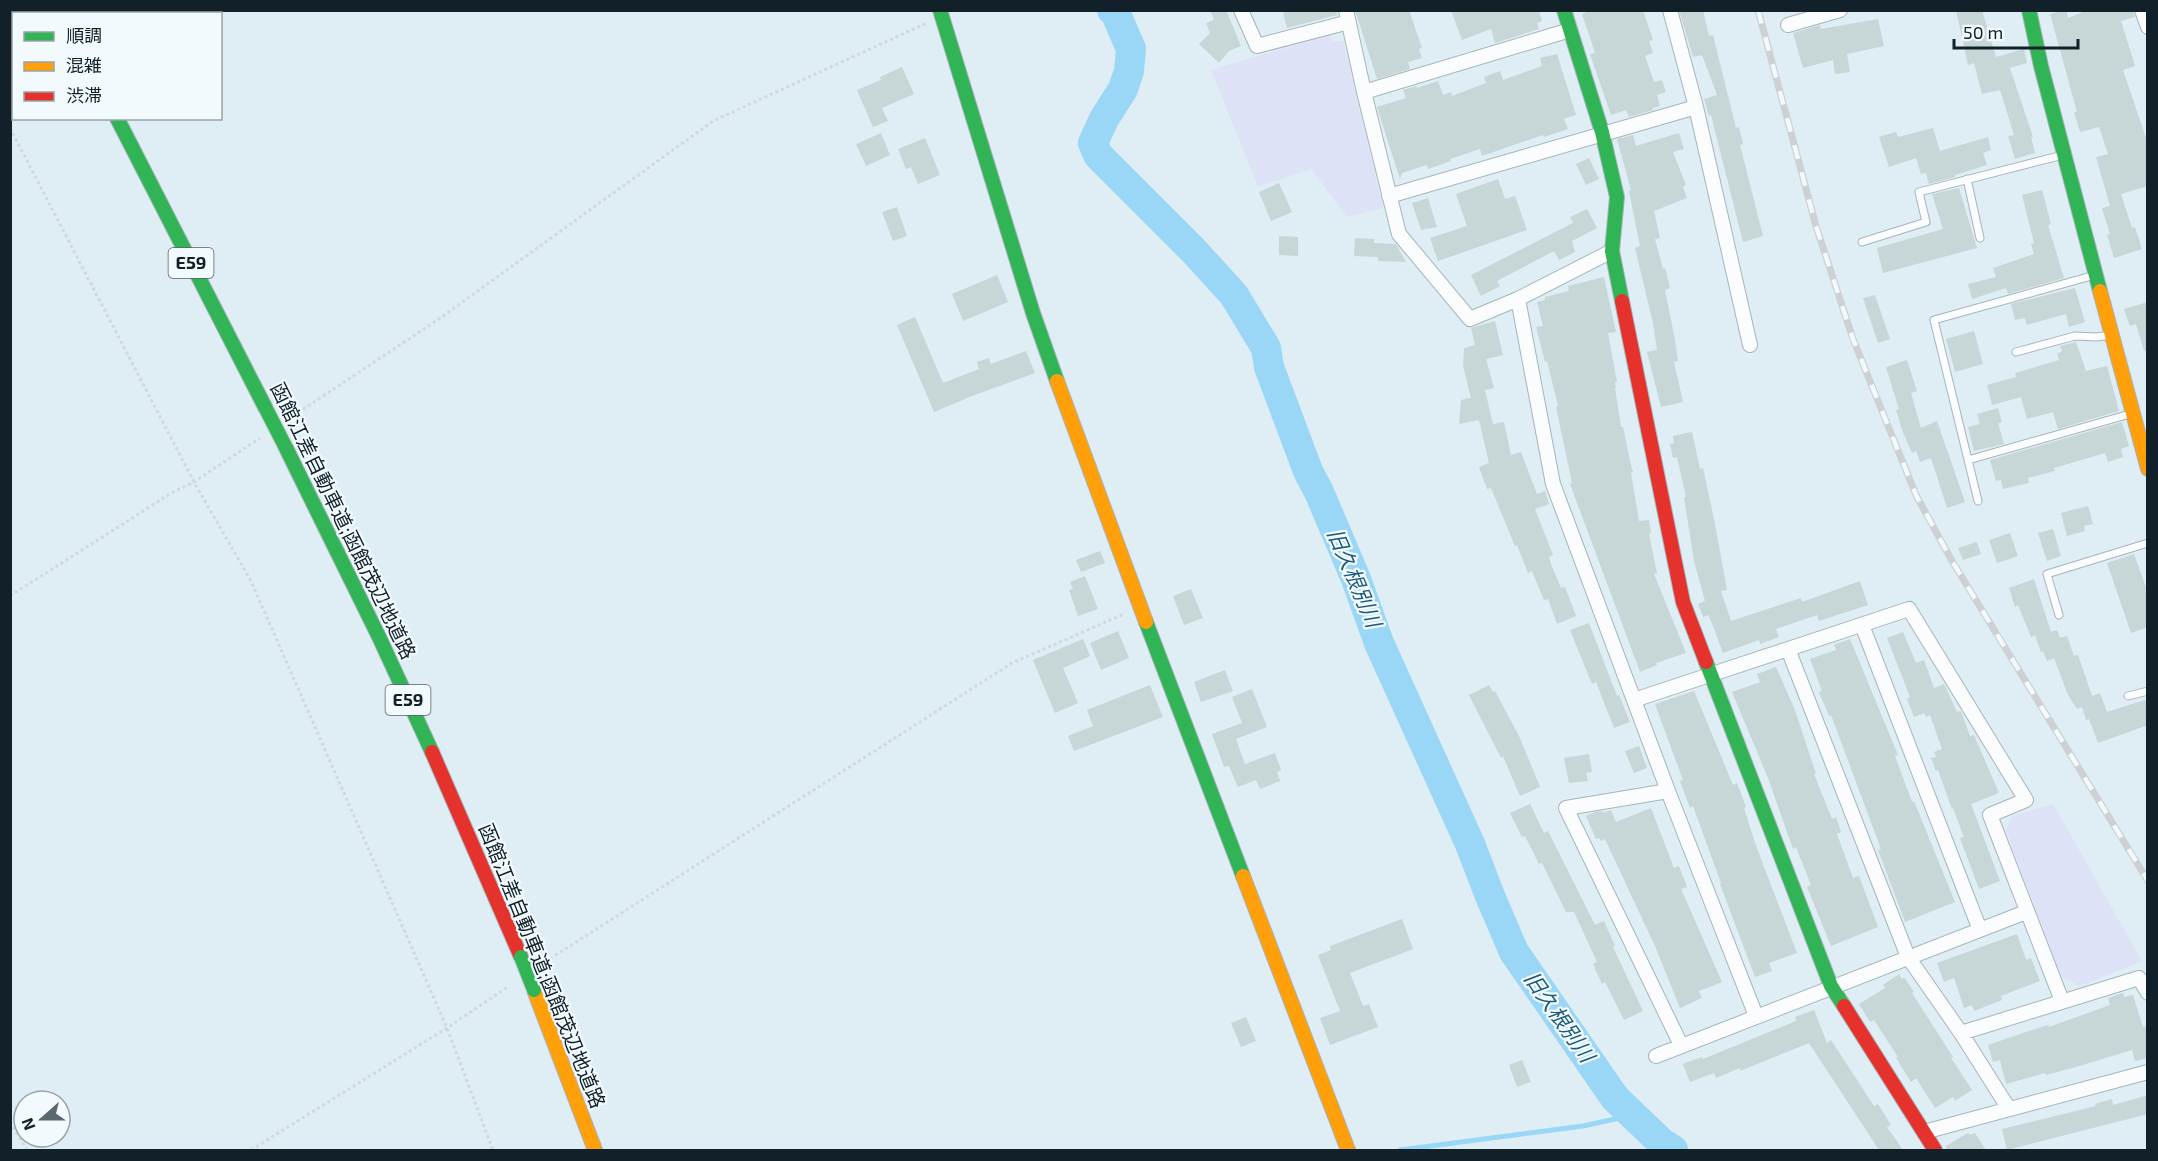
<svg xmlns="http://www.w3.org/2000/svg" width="2158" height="1161" font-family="'Exo 2','Noto Sans JP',sans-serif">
<rect width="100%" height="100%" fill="#dfedf5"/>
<path fill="#dee2f7" d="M1330,35L1332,41H1343L1383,208L1347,217L1311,169L1258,187L1211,70Z
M2053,804L2142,961L2080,986L2061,976L2006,830L2012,816Z"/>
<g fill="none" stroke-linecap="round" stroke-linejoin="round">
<path stroke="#9ad7f6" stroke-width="5" d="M1400,1150L1583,1126L1633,1115"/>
<path stroke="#9ad7f6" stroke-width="30" d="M1112,10L1116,14L1131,49L1129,71L1123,89L1104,119L1093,143L1098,155L1192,249L1234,295L1266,348L1269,367L1308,471L1319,492L1356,579L1379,643L1470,844L1490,896L1514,952L1615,1098L1662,1143L1673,1150"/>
</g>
<path fill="#c7d6d7" d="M1210,10H1226L1241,46L1229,51L1219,63L1199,44L1210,33L1206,23L1214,20Z
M1293,10H1336L1337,15L1287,28L1283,13Z
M1355,10H1409L1422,48L1419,49L1422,58L1408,62L1410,69L1377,79Z
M1451,10H1539L1542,21L1537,23L1539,29L1495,43L1491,29L1462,40Z
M1592,10H1643L1653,40L1649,41L1653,53L1645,56L1654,82L1662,80L1666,92L1657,95L1660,106L1653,108V110L1629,117L1626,110L1611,115L1590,54L1595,53L1582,14Z
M1679,10H1703L1709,36L1713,35L1736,128L1739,127L1743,144L1740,145L1763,236L1743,242L1711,115L1709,116L1704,99L1717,95L1702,55L1693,57Z
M1956,10H1982L1996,57L2024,49L2027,63L2010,68L2033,137H2031L2035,153L2015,159L2008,136L2014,135L2000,90L1982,94L1974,63L1968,65Z
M2066,10L2068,18L2088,10H2133L2135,17L2121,21L2135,66L2123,70L2148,144V186L2121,194L2132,228L2135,227L2142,249L2114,258L2107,235L2110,234L2102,208L2110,206L2096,157L2108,154L2099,127L2080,132L2074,112H2077L2050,14Z
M1878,19L1884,46L1847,54L1850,72L1835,74L1833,60L1803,68L1793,33L1820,25L1821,29Z
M1557,54L1576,115L1564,119L1568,129L1544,137L1543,135L1482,156L1480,149L1450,159L1451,161L1428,169L1427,165L1402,173L1400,179L1377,107L1406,98L1403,90L1416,86L1417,88L1438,81L1443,95L1451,92L1452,96L1486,83L1484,77L1500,71L1503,80L1542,66L1540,58Z
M902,67L914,94L882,108L888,121L873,127L857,90L881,80L880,77Z
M1933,128L1940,151L1988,137L1991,150L1983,153L1987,165L1955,175V177L1929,184L1926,173L1921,174L1916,158L1889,167L1879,137L1896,132L1898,137Z
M881,133L890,155L866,166L856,144Z
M1679,133L1684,149L1673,152L1686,185L1683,187L1687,198L1654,211L1660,238L1655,239L1663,269L1665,268L1670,288L1665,290L1675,340L1678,361L1674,362L1683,402L1661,407L1647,352L1657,350L1653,323L1635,248L1640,246L1629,191L1631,190L1617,139L1633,135L1636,146Z
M925,138L940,175L918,184L911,167L906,169L898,149Z
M1589,158L1599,179L1586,185L1576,164Z
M1498,179L1505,199L1515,196L1527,230L1438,261L1430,238L1467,226L1456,194Z
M1279,183L1292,212L1271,221L1259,192Z
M1959,188L1977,248L1883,273L1877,248L1943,229L1932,194Z
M2042,190L2051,224L2048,225L2064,278L2008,294L2006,288L1972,299L1968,284L1996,277L1993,268L2034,254L2031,244L2034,243L2022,195Z
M1428,198L1437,227L1421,230L1412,203Z
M897,207L907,236L893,241L882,212Z
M1587,209L1597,228L1572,241L1575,252L1559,260L1554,251L1497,281L1500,286L1481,296L1471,275L1573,223L1570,217Z
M1279,236L1298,237V256L1279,255Z
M1355,238L1374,239V243L1396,244L1406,262L1378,261V257L1354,256Z
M997,275L1008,302L963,321L952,294Z
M1604,277L1616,332L1608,333L1617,382H1615L1616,388H1615L1621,427H1623L1631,465L1633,472L1631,473L1639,521L1649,520L1651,533L1649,534L1657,573L1654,574L1686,653L1656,663L1657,665L1640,672L1570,484L1572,483L1556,407L1558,406L1547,361L1545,362L1536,327L1543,326L1537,302L1545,300V297L1569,291L1568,286Z
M2075,288L2085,322L2069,327L2066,314L2027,325L2025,318L2015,320L2011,304Z
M1875,295L1890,339L1878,343L1863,298Z
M2148,302V350L2144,351L2136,324L2130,326L2124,309Z
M915,317L943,383L979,369L977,362L989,358L991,364L1026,351L1035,373L972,396L934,412L897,325Z
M1495,321L1503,355L1486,359L1494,388L1485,390L1493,424L1504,422L1511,455L1521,452L1537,494L1545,491L1549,504L1535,509L1553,555L1549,557L1551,564L1561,588L1565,587L1576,616L1557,624L1548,599L1544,600L1532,571L1528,573L1517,545L1515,546L1491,488L1487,489L1479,467L1489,463L1479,420L1459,424L1461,400L1471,398L1463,366L1464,348L1475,345L1471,328Z
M1974,331L1983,364L1955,372L1946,339Z
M2076,342L2086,371L2107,366L2119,411L2058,429L2053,412L2027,419L2021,397L1992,405L1987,385L2016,377L2015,373L2059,360L2057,353L2062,352L2060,346Z
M1907,360L1917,391L1911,393L1921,428L1937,421L1965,502L1947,508L1931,458L1920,462L1916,451L1912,453L1902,430L1896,410L1899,409L1886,367Z
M1998,408L2002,422L1998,423L2004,444L1974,451L1968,427L1980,424L1977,414Z
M2122,422L2129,446L2121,449L2123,457L2108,462L2105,453L2054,468L2055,471L2028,478L2029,483L2003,489L2001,480L1996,481L1990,460Z
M1692,432L1700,469L1703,468L1714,519L1727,590L1721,591L1731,621L1801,598L1802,602L1860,581L1868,605L1819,621L1817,615L1776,629L1779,637L1760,644L1759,640L1723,653L1711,621L1708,615L1703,617L1698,604L1705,601L1694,561L1684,497H1686L1677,457L1673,458L1670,444L1674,443L1673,436Z
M2088,506L2093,524L2084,526L2085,531L2067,536L2061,513Z
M2053,529L2061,556L2047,561L2038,533Z
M2010,533L2018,556L1997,563L1989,540Z
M1977,542L1981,554L1963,560L1958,548Z
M1100,551L1105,563L1081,572L1076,560Z
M2134,554L2148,593V627L2131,633L2107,563Z
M1085,576L1098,609L1078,616L1069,590L1073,589L1070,582Z
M2034,579L2051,632L2057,630L2060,638L2067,636L2074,656L2078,655L2092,696L2100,693L2107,712L2148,699V725L2098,743L2089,719L2086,720L2082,707L2077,709L2068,695L2054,658L2047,661L2043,651L2041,652L2035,635L2031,637L2018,605L2015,607L2009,588Z
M1191,589L1203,618L1184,625L1173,596Z
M1589,623L1617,696L1619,695L1630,722L1614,728L1596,682L1592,684L1570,630Z
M1118,631L1129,658L1101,670L1090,643Z
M1903,632L1916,663L1924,660L1934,688L1944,684L1957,712L1961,711L1970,736L1974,735L1999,793L1971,804L2000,881L1979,889L1960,838L1964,837L1953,808L1952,809L1938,770L1936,771L1931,758L1936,757L1934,752L1942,749L1930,715L1926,717L1924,713L1914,717L1907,699L1910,697L1887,638Z
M1083,639L1090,656L1063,668L1078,703L1055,713L1033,660Z
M1850,639L1898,755L1895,756L1912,802L1914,801L1955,902L1905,922L1878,850L1881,849L1831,715L1829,716L1819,692L1822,691L1810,659L1836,650L1834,645Z
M1776,667L1795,710L1816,774H1814L1832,819L1836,817L1841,832L1837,834L1853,878L1859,876L1878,927L1831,946L1807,887L1811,885L1796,847L1793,849L1768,778L1732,692L1760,682L1757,674Z
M1225,670L1233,691L1201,702L1194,682Z
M1150,685L1163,717L1074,751L1068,736L1093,726L1087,710Z
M1489,685L1493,692L1495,691L1520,738L1540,787L1520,796L1503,756L1501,758L1469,695Z
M1252,689L1267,727L1236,739L1245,764L1275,753L1281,770L1277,772L1280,781L1260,789L1256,780L1238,787L1229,766L1224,767L1212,734L1242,723L1232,697Z
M1694,691L1733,785L1737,783L1746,807L1744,808L1755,843L1797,953L1769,963L1772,971L1755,977L1720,884L1721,883L1693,806L1690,808L1680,781L1683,780L1655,704Z
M1639,746L1647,768L1634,773L1625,751Z
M1589,754L1592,772L1586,773L1588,781L1569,783L1564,758Z
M1530,804L1544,833L1548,831L1595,925L1604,921L1615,946L1613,947L1643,1011L1624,1020L1605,982L1602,984L1593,964L1597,962L1574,912H1566L1542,863L1539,864L1525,836L1522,837L1510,813Z
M1651,808L1674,868L1679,866L1687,887L1681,889L1722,982L1699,991L1702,998L1680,1008L1655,946L1605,839L1601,841L1599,838L1596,839L1586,816L1595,812L1603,811V813L1611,810L1616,822Z
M1402,919L1413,949L1350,973L1363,1006L1369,1004L1378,1027L1330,1045L1320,1018L1340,1011L1318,955L1331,950L1330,946Z
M2017,934L2026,960L2031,958L2040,981L2001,996L2002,1000L1974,1011L1972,1005L1964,1008L1954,978L1944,982L1937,963Z
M1899,974L1902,979L1904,977L1914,992L1912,993L1953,1057L1951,1058L1972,1090L1955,1101L1953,1097L1935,1108L1916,1078L1911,1082L1896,1058L1898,1057L1874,1020L1870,1022L1859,1004L1885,988L1883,985Z
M2123,993L2124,997L2133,995L2143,1027L2148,1026V1058L2135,1061L2132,1050L2076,1067L2046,1075L2045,1073L2006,1084L2000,1060L1993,1062L1988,1045L2029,1031L2048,1025L2049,1027L2110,1005L2108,998Z
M1814,1010L1827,1043L1831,1040L1874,1106L1878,1104L1891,1125L1887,1127L1903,1150H1879L1809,1043L1740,1071V1068L1716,1078L1714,1073L1690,1082L1683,1064L1702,1057L1703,1059L1796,1021L1795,1017Z
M1246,1017L1256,1041L1241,1047L1231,1023Z
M1522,1060L1531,1082L1517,1087L1509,1065Z
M2148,1095V1114L2007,1150L2002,1129L2096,1106L2095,1104L2112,1099L2113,1105Z
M1968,1133L1970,1135L1975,1133L1986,1150H1947L1946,1146Z"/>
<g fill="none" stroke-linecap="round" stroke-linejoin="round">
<defs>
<path id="lane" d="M1967,179L1980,238
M1862,242L1926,222L1919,192L2063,155
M2016,352L2075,336L2097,337L2110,335
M1968,460L2130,414
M1978,501L1934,320L2095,275
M2059,615L2047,574L2148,543
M2128,696L2148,691"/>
<path id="street" d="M1241,10L1257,46L1349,22
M1346,10L1364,92L1399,234L1470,319L1518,299L1612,251
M1670,10L1696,107L1750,345
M2142,10L2148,27
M39,14L44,10
M1788,25L1840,10
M10,29L14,27
M1364,92L1570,30
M1389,196L1696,107
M1518,299L1553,484L1668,791L1756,1016
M1862,625L1980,930
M1788,649L1908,957L1961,1033L2009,1109
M1634,700L1909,609L2026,800L1990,815L2062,1001
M1668,791L1566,808L1681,1045
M1961,1033L2139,978L2148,993
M1656,1056L2026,912
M1924,1132L2148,1072"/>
<path id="fast" d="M61,10L62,14
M940,10L1033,313L1057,381
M1564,10L1602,132L1617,197L1612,251L1622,301
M2029,10L2041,66L2100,291
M117,118L265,407
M286,448L380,639L432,752
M1146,622L1243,876
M1706,662L1831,986L1844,1006"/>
<path id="slow" d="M2100,291L2148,469
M1057,381L1146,622
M1243,876L1348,1150
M534,990L595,1150"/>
<path id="jam" d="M1622,301L1683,602L1706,662
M432,752L521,957
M1844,1006L1935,1150"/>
</defs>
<use href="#lane" stroke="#a7b4bc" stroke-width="9"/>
<use href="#street" stroke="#a7b4bc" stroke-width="16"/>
<use href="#fast" stroke="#a7b4bc" stroke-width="16"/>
<use href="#slow" stroke="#a7b4bc" stroke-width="16"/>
<use href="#jam" stroke="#a7b4bc" stroke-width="16"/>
<path stroke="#d3d8da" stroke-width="3" stroke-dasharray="3 3" stroke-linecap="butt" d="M10,128L194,482L251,581L447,1028L493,1150
M293,416L439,319L713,121L927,23
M10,596L173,492L194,482L260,438
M545,962L1012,663L1124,614
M10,1122L27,1150
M251,1150L447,1028L509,986"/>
<use href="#lane" stroke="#fafcfe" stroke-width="7"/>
<use href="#street" stroke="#fafcfe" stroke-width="14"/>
<use href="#fast" stroke="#30b455" stroke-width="14"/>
<use href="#slow" stroke="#ff9f0a" stroke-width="14"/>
<use href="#jam" stroke="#e5322d" stroke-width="14"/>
<defs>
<path id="rail" d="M1758,10L1816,226L1853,339L1916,495L1952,561L2148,881"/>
</defs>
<use href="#rail" stroke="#cdd1d4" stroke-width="7"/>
<use href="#rail" stroke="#f2fafe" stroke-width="4.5" stroke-dasharray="14" stroke-linecap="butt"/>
<defs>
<path id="fast-bridge" d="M265,407L286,448
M521,957L534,990"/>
</defs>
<use href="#fast-bridge" stroke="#c0c8cc" stroke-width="16" stroke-linecap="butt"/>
<use href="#fast-bridge" stroke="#30b455" stroke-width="14"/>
</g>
<g text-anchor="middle" stroke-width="4.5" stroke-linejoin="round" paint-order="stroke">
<g fill="#f2fafe" stroke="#556269" stroke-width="1.5">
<rect x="168.5" y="248" width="45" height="30" rx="4.5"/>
<rect x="385.5" y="685" width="45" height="30" rx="4.5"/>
</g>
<g font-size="18" font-weight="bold" fill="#122129">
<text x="191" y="269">E59</text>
<text x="408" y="706">E59</text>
</g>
<g font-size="20" fill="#122129" stroke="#f2fafe">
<text transform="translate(343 521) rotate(64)" y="7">函館江差自動車道;函館茂辺地道路</text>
<text transform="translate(542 966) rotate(68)" y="7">函館江差自動車道;函館茂辺地道路</text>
</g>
<g font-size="21" font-style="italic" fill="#1d5c78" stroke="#f2fafe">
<text transform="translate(1354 578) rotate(67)" y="7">旧久根別川</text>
<text transform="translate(1559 1017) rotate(55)" y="7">旧久根別川</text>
</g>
</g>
<rect width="2158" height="1161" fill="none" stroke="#122129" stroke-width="24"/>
<rect x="12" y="12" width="210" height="108" fill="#f2fafe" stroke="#98a3a9" stroke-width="1.5"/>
<rect x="24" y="32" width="30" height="9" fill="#30b455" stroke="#98a3a9" stroke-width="1.5"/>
<text x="66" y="42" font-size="18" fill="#122129">順調</text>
<rect x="24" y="62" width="30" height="9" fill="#ff9f0a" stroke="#98a3a9" stroke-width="1.5"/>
<text x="66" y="72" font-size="18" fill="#122129">混雑</text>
<rect x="24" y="92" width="30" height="9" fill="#e5322d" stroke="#98a3a9" stroke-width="1.5"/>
<text x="66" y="102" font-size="18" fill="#122129">渋滞</text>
<g transform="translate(42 1119) rotate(249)"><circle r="28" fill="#f2fafe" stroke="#98a3a9" stroke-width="1.5"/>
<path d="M0-4.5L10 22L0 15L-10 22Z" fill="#5a6870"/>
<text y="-9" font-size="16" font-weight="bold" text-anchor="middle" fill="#122129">N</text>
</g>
<path d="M1954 39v9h124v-9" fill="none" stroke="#122129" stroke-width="3"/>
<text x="1963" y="39" font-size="18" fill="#122129" stroke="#f2fafe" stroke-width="4.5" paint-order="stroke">50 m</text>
</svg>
